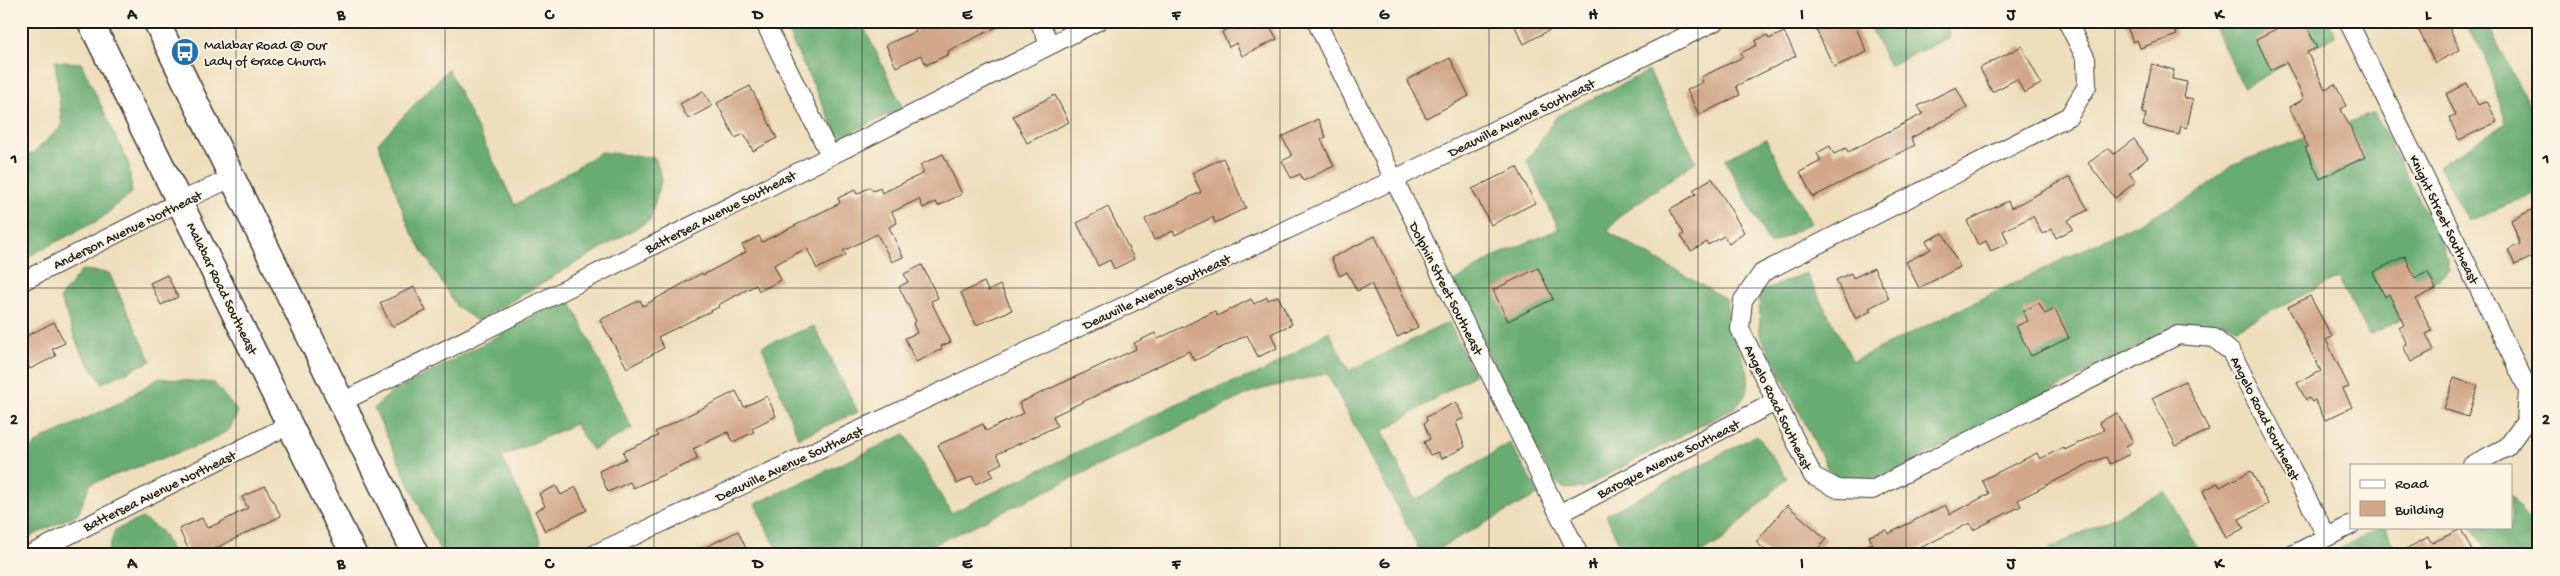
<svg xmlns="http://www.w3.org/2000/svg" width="2560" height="576" font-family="'Gochi Hand',sans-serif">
<rect width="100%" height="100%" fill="#fcf5e5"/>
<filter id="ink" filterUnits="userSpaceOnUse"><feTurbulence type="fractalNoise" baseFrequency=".02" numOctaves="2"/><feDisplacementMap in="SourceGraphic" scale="10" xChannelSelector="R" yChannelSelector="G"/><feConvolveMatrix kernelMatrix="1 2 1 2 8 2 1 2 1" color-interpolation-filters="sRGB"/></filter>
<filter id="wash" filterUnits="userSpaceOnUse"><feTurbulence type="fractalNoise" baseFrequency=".0096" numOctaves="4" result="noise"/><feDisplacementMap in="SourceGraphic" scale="20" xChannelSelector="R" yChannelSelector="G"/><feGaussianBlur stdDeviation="1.12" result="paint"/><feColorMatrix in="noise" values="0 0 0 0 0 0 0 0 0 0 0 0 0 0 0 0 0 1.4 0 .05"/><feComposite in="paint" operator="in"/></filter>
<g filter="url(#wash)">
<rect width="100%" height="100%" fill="#eedebc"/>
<path fill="#68ac72" stroke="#426447" d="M782,21H861L903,108L839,138Z
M1868,21H1949L1948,38L1889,66Z
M2211,21H2328L2335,36L2244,88Z
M2463,21H2486L2539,125V192L2468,221L2439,166L2506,123L2484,54Z
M55,61L81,63L129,165L132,193L99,220L21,260V157L33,153L62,126Z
M448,69L515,205L601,152L655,158L662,178L650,220L477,321L456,306L410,230L378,143Z
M1649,71L1696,161L1622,214L1607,231L1726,299C1727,313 1730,325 1734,338C1744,365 1761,385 1734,408L1583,488L1565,489L1552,479L1453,283L1495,256L1559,229L1527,161L1557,116Z
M2374,113L2444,247L2449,270L2419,297L2398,321L2369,335L2338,278L2237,328L2225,323L2184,324L1881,478C1859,484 1844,487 1828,469L1760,334L1759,292L1806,273L1853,361L2194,196L2231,165Z
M1766,139L1811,223L1770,245L1725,159Z
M82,270L109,273L151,361L102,383L80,351L60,298Z
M569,298L632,429L592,450L575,424L502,457L541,540L538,555H442L374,408L391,393Z
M1449,322L1474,375L1383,431L1415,500L1510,443L1539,494L1441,547L1445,555H1422L1327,373L1252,392L913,555H779L755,504L905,434L951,513L1195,395L1263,372L1329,331L1349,371Z
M814,326L858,412L798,438L762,346Z
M159,378L214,383L238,412L229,430L208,442L90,484L78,514L21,541V457L42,439L119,403Z
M1757,435L1787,478L1723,540L1697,555L1624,554L1606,515Z
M2165,491L2202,555H2052L2049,549Z
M2511,495L2539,537V555H2489L2472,527H2511Z
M142,518L161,531L175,555H110L108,552L115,530Z
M2382,527H2385L2399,555H2327Z"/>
<path fill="#75afe5" stroke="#486680" d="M2528,21H2539V44Z"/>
<g id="blocks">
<path fill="#d2a789" d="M926,21H1009L948,51L949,54L926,65L921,55L896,67L886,45L916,31L915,27Z
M1226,21H1267L1277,39L1242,56L1236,43L1229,47L1222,32L1229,28Z
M1512,21H1566L1524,44Z
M1812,21H1853L1867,52L1834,67Z
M2125,21H2172L2177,35L2140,48L2137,40L2133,42Z
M2292,21H2304L2317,48L2307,52L2325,89L2335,84L2346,106L2341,109L2365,157L2320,179L2305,148L2308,147L2289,107L2304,99L2286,62L2271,70L2256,39Z
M2414,21H2446L2460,50L2435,63Z
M1784,32L1796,56L1736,86L1740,95L1699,115L1687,90L1703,82L1701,77L1743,57L1741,53L1757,45L1755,41L1767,35L1769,39Z
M2022,46L2041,84L2024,93L2017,79L1992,92L1980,68Z
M1450,58L1469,96L1426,118L1407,80Z
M2152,64L2174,70L2172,79L2187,82L2184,98L2193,100L2187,128L2181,126L2179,135L2143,126L2146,114L2142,113Z
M2467,83L2478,105L2487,101L2497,122L2459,140L2449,118L2456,115L2446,94Z
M750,86L777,138L753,151L744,134L735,138L717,103Z
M1956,87L1967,108L1911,138L1915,145L1813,197L1800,172L1821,161L1817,153L1830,146L1834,154L1846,148L1848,152L1923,114L1918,106Z
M703,91L712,106L688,119L680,104Z
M1055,95L1069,122L1027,143L1013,116Z
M1318,119L1326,137L1321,139L1334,166L1303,181L1300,174L1291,178L1282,161L1292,156L1282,137Z
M2134,139L2148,158L2129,173L2136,182L2115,198L2088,163L2109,148L2114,154Z
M943,154L962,194L938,206L936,202L923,208L919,199L892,212L897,223L889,227L903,257L892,262L877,234L843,251L846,255L817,269L807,248L774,265L781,280L759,291L756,285L718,305L719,307L658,337L664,348L627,368L600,320L640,300L643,306L702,273L703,275L746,252L742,245L759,236L762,242L840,203L838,198L855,190L857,194L870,187L873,191L880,188L882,193L924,173L920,165Z
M1223,158L1246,208L1215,223L1213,217L1175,235L1173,231L1154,240L1145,219L1201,192L1192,173Z
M1517,167L1535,203L1491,225L1472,189Z
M2070,177L2088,210L2068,220L2073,229L2056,238L2052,229L2042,234L2033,216L2003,231L2008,243L1991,251L1986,241L1978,245L1967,221L2008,201L2011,208Z
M1712,178L1744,232L1729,244L1724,236L1708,245L1707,242L1691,251L1681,236L1684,234L1670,209L1696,194L1693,190Z
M1108,207L1134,259L1114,269L1110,260L1098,266L1077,223Z
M2532,210L2535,215L2539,213V254L2515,265L2508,250L2520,244L2511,220Z
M1943,233L1960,267L1919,288L1906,262L1931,249L1926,241Z
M1375,236L1418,327L1397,337L1371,284L1357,291L1347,272L1340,276L1331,258Z
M2405,256L2415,278L2428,272L2436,289L2416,299L2432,331L2426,334L2434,350L2411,362L2403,346L2407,344L2399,328L2404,325L2389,294L2385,297L2373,272Z
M922,265L938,298L931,301L951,342L941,346L942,349L916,362L905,338L917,333L913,323L916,321L899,287L908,282L904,274Z
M1538,268L1553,299L1508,321L1493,290Z
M1874,268L1889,298L1869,308L1871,311L1856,319L1836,280L1851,273L1853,278Z
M167,275L178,297L161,305L150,283Z
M984,282L988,291L1000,285L1012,310L976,325L961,293Z
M414,287L426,311L392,327L380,303Z
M1278,296L1292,324L1271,334L1277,348L1258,357L1247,335L1194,361L1189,351L1053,416L1057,426L997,454L1002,463L990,469L993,476L976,484L972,476L957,484L938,445L983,424L986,431L1024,413L1019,403L1136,349L1134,343L1155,333L1158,339L1215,311L1217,316L1251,299L1254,304L1267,297L1268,300Z
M2310,296L2332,337L2326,340L2349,387L2343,389L2352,407L2325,420L2315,400L2312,402L2309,398L2306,400L2297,383L2321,371L2288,307Z
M2039,303L2045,314L2055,309L2069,338L2031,356L2016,326L2028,321L2023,311Z
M54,322L65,343L52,349L56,356L30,369L26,362L21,364V339Z
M2454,378L2478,386L2468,417L2444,409Z
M2185,381L2209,430L2176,446L2152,398Z
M736,391L744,407L767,396L776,416L752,428L754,432L733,442L728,432L693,449L698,459L674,470L633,488L630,482L608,492L599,471L626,459L623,452L658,436L655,432Z
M1456,402L1464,418L1456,422L1465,447L1441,459L1438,452L1430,455L1424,442L1430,439L1424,423L1427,421L1426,417Z
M2117,413L2133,442L2126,446L2130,454L2110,464L2106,457L2090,463L2018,500L2021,506L1973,530L1970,523L1906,555H1844L1872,543L1869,536L1886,530L1888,534L1945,505L1950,514L1989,494L1982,480L2037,453L2040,459L2064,447L2065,450L2104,430L2099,422Z
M2251,471L2268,504L2239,519L2244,528L2226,538L2203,491L2218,483L2220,487Z
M265,486L281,516L202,555H191L179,529L202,518L207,528L217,524L248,508L242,497Z
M556,486L561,495L576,487L587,510L545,531L535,511L545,506L539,494Z
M1787,505L1826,539L1813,555H1771L1756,542Z
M2461,529L2474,555H2395L2428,537L2432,543Z
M738,531L749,555H690Z"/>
</g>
</g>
<g filter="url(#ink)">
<use href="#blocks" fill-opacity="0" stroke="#3c3934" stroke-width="1"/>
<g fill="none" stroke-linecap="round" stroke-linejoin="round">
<defs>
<path id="minor" d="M764,21L830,155
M1039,21L1050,45
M1316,21L1579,555
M2067,21L2086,59L2087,86L2069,116L1762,273L1743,300L1740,329L1813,476L1838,489L1872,490L2178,335L2214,338L2231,352L2327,537
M2348,21L2528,389L2526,421L2507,447L2472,465
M21,282L181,201L232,178
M342,402L1098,21
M1559,514L1777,401
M29,555L289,425
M593,555L1393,180L1716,21
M2292,555L2351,525"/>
<path id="secondary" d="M90,21L354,555
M156,21L416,555"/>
</defs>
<use href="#minor" stroke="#3c3934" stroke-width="20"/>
<use href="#secondary" stroke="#3c3934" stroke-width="28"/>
<use href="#minor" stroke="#fff" stroke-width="18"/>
<use href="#secondary" stroke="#fff" stroke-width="25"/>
</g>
</g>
<path fill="none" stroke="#1c1c1c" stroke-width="1" stroke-opacity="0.55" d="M236,21V555M445,21V555M654,21V555M862,21V555M1071,21V555M1280,21V555M1489,21V555M1698,21V555M1906,21V555M2115,21V555M2324,21V555M21,288H2539"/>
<defs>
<symbol id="bus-disc" viewBox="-11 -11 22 22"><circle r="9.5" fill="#1f6fb2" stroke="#fcf5e5"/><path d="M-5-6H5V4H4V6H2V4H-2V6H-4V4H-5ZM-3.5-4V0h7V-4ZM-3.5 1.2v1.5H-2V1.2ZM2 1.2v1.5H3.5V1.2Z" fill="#fff"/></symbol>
</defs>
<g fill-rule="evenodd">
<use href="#bus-disc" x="169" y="36" width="32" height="32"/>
</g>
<g text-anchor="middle" stroke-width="4" stroke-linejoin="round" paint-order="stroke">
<g font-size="14" fill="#1c1c1c" stroke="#fcf5e5" text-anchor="start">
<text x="204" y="49">Malabar Road @ Our<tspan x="204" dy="16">Lady of Grace Church</tspan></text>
</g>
<g font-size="14" fill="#1c1c1c" stroke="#fcf5e5">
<text transform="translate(1521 117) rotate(-26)" y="5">Deauville Avenue Southeast</text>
<text transform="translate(720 211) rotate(-27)" y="5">Battersea Avenue Southeast</text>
<text transform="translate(2445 219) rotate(64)" y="5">Knight Street Southeast</text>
<text transform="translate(127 229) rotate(-26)" y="5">Anderson Avenue Northeast</text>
<text transform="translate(223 288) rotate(64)" y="5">Malabar Road Southeast</text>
<text transform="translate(1447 288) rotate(63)" y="5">Dolphin Street Southeast</text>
<text transform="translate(1156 291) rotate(-25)" y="5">Deauville Avenue Southeast</text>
<text transform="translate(1779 407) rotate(64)" y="5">Angelo Road Southeast</text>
<text transform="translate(2266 418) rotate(63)" y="5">Angelo Road Southeast</text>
<text transform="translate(1668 458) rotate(-27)" y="5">Baroque Avenue Southeast</text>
<text transform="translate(789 463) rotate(-25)" y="5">Deauville Avenue Southeast</text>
<text transform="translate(159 490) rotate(-26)" y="5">Battersea Avenue Northeast</text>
</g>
</g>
<rect width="2560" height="576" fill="none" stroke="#fcf5e5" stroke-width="55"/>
<rect x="2350" y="464" width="162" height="65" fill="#fcf5e5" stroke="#a29e95"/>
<rect x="2360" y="480" width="25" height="8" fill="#ffffff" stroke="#a29e95"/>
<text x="2395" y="488" font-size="15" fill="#1c1c1c">Road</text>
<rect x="2360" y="501" width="25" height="15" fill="#d2a789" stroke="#a29e95"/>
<text x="2395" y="514" font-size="15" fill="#1c1c1c">Building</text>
<rect x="28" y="28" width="2504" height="520" fill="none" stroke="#1c1c1c" stroke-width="2"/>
<g font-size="16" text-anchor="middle" font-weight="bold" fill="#1c1c1c">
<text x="132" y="19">A</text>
<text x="341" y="19">B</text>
<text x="549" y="19">C</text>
<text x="758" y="19">D</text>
<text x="967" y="19">E</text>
<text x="1176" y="19">F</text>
<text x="1384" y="19">G</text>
<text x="1593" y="19">H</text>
<text x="1802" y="19">I</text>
<text x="2011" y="19">J</text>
<text x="2219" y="19">K</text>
<text x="2428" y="19">L</text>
<text x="14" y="163">1</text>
<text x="2546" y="163">1</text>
<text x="14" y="424">2</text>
<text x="2546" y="424">2</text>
<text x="132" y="568">A</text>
<text x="341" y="568">B</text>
<text x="549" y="568">C</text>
<text x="758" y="568">D</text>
<text x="967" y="568">E</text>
<text x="1176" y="568">F</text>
<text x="1384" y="568">G</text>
<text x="1593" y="568">H</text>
<text x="1802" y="568">I</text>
<text x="2011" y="568">J</text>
<text x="2219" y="568">K</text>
<text x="2428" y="568">L</text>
</g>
</svg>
